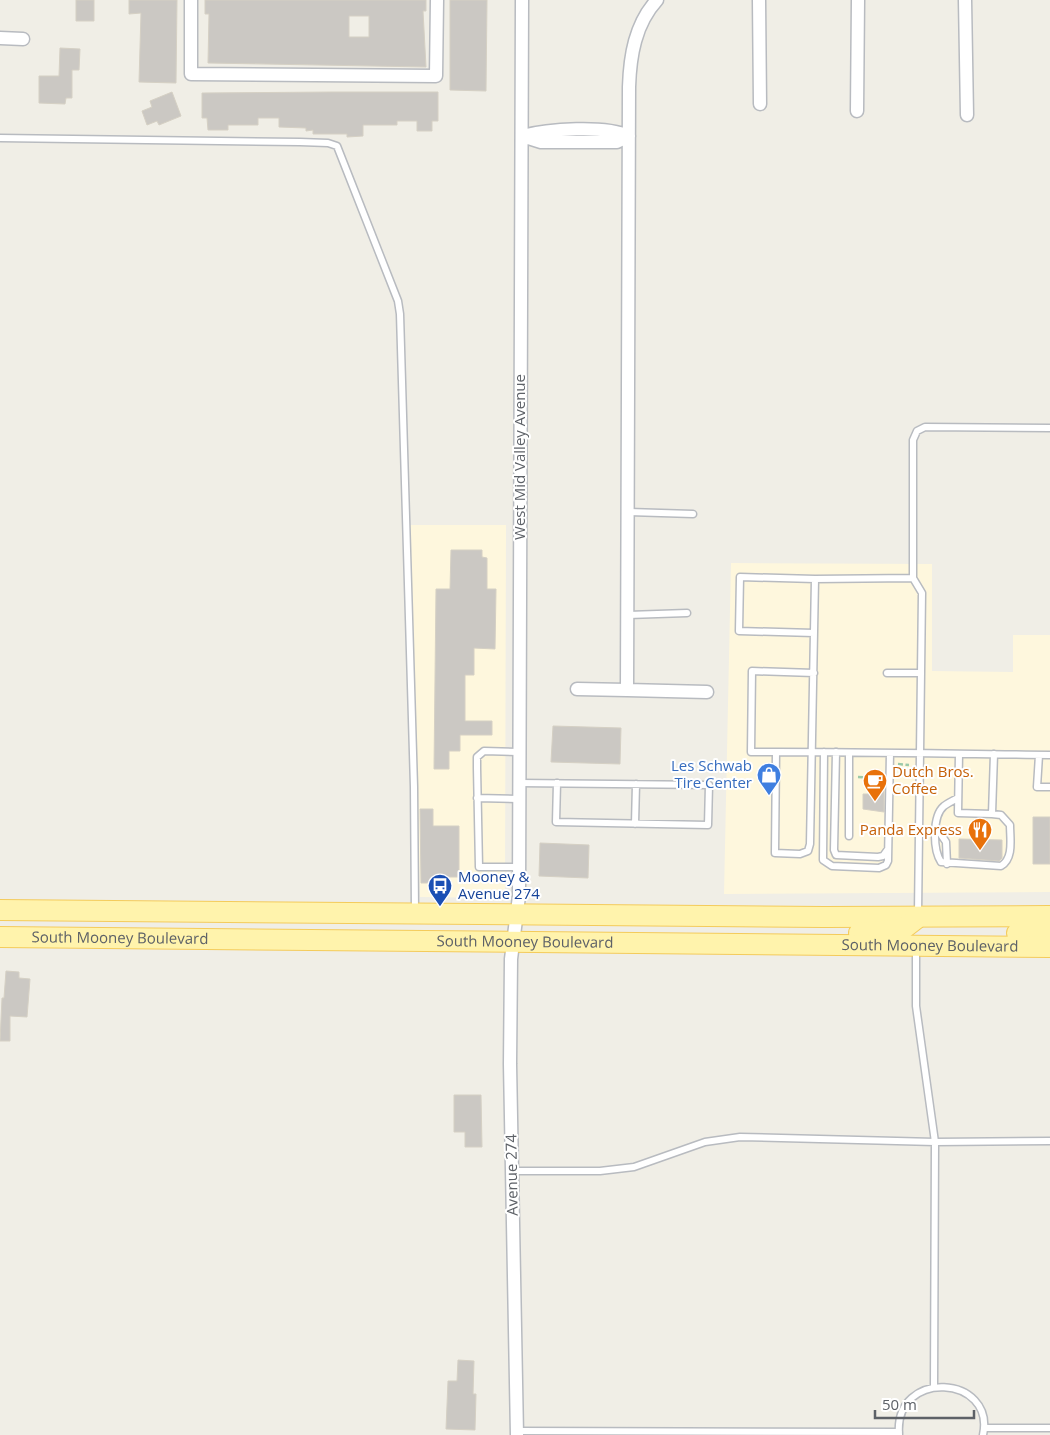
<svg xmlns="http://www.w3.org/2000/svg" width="1050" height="1435" font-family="'Open Sans',sans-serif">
<rect width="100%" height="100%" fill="#f0eee6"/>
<path fill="#fef7dd" d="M410,525H506L505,888L503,896L497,898L420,897Z
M731,563L932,564V671L1013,672V635H1050V892L724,894Z"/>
<path fill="#cbc8c3" stroke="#d5d0c4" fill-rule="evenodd" d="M76,0H94V21H76Z
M129,0H177L176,83L139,82L141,13L129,14Z
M205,0H426V11H423L426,67L208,63L209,14H205ZM349,16H369V37H349Z
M450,0H487L486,91L450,90Z
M60,48L80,49L79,70H72V98H66L65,104L39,103V76H59Z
M172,92L181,116L159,125L157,121L147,125L142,111L152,107L150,101Z
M333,92H438V121H432V131H417V121H397V125H363V136L347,137V134H313V130L306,131V128L279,127V118H258V125H228V130H208L207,118H202V93Z
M451,550H482V557L487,558V589H496L495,649L474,648V675H465V721H492V735H460V751H449V769H434L436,589H450Z
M553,726L621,728L620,764L551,762Z
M872,785H884V812L863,809V794H872Z
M420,809H433V826H459V877H445V883H421Z
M1033,817H1050V864H1033Z
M959,839L1002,840V858L999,861L959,858Z
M540,843L589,845L588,878L539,876Z
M6,971L19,972V978L30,979L27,1017L10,1016V1041H0L2,998H4Z
M454,1095H481L482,1147H465V1132H454Z
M458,1360L474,1361L473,1394H476L475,1430L446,1429L448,1381H457Z"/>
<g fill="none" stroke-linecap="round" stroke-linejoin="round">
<defs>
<path id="lane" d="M0,138L300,142L328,143L337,146L398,301L400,314L414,787L415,911
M629,512L693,514
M913,578V440L917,431L925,427L1050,428
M628,615L687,613
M814,633L739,631L740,577L815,579
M887,673H921
M776,752H751L752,671L814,673
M824,752L823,860L832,866L879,868L886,865L888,861L890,753
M836,752L834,850L836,855L878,857L883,856L888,849
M849,753V836
M959,754L958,813L992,814L994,754
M1039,755L1037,787H1050
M519,783L709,785L708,825L556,822L557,783
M477,798L519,799
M958,798C954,800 948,803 944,806C932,816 933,850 941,862L1001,866C1014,858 1010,839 1010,825L1001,815L992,814
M635,824L636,784
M936,827L946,842L947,864
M519,867H479L477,768V757L484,751L519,752
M918,913L922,593L913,578L815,579C814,667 812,755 810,844L808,851L800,854L775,853L776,752C867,752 959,754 1050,755
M916,949V1006L935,1142L934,1387
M512,1171H600L634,1167L705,1142L740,1137L935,1142L1050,1141
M985,1428H1050
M517,1431L899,1432
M899,1434C894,1368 996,1375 983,1435"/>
<path id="street" d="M191,0V74L436,76L437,0
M759,0L760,104
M965,0L967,115
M0,38L23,39
M857,111L858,0
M522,136L541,142H617L629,136
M522,136C548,129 605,125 629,136
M577,689L627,690L629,87C630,56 635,24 657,0
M627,690L707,692
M517,1435L510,1064L511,959L519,896L522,0"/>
<g id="primary">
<path d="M0,910L824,917L1050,916"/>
<path d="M859,933L903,929L916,919"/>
<path d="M1017,933H1050"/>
<path id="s1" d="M0,937L1050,947"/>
</g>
</defs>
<use href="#lane" stroke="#b8bbc0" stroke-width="9"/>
<use href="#street" stroke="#b8bbc0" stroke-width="15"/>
<use href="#primary" stroke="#f4cb5b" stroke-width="22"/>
<path stroke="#9bc9a9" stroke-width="2.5" stroke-dasharray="5 2.5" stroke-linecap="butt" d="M898,764L909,765
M858,777L880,778"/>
<use href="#lane" stroke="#fff" stroke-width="6"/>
<use href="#street" stroke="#fff" stroke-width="12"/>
<use href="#primary" stroke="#fff3ac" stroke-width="20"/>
</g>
<defs>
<symbol id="shop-pin" viewBox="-11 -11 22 30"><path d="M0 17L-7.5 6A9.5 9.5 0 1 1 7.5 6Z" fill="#3f7fe0" stroke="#fff"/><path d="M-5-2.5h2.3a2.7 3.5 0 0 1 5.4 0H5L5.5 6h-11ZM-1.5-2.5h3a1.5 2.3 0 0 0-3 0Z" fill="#fff"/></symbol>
<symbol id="cafe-pin" viewBox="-11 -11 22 30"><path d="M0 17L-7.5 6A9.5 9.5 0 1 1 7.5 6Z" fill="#e8710a" stroke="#fff"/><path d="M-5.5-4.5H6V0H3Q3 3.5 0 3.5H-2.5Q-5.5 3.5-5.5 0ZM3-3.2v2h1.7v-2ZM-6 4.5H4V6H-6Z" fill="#fff"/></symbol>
<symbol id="restaurant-pin" viewBox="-11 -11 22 30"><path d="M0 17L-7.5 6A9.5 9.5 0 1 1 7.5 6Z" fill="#e8710a" stroke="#fff"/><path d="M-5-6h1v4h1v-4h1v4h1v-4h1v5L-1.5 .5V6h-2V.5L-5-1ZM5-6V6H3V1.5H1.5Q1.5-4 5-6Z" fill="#fff"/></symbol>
<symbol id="bus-pin" viewBox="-11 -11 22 30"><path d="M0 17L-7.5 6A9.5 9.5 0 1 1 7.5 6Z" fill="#1a4fb4" stroke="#fff"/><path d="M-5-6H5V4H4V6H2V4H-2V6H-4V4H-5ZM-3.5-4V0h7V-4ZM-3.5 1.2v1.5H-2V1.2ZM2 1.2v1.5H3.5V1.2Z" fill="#fff"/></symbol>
</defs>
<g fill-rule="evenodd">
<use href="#shop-pin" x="755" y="761" width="28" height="38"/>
<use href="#cafe-pin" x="861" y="767" width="28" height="38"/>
<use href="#restaurant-pin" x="966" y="816" width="28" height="38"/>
<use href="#bus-pin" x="426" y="872" width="28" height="38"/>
</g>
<g text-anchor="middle" stroke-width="4" stroke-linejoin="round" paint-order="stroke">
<g font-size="15" fill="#5d6167" stroke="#fff">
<text transform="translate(520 457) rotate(-90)" y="5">West Mid Valley Avenue</text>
<text dy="5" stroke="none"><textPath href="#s1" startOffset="120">South Mooney Boulevard</textPath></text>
<text dy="5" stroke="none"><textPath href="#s1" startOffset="525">South Mooney Boulevard</textPath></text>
<text dy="5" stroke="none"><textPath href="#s1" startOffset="930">South Mooney Boulevard</textPath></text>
<text transform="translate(512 1175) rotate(-91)" y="5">Avenue 274</text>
</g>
<g font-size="15" fill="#366cbe" stroke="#fff" text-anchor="end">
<text x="752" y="771">Les Schwab<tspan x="752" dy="17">Tire Center</tspan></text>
</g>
<g font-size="15" fill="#c56008" stroke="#fff" text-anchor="start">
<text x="892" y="777">Dutch Bros.<tspan x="892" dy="17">Coffee</tspan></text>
<text x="962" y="835" text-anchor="end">Panda Express</text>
</g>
<g font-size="15" fill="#164399" stroke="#fff" text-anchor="start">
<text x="458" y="882">Mooney &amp;<tspan x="458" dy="17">Avenue 274</tspan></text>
</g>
</g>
<path d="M875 1410v8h99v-8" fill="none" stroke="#5d6167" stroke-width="2.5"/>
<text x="882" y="1410" font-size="15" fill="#5d6167" stroke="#ffffff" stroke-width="4" paint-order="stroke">50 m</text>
</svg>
